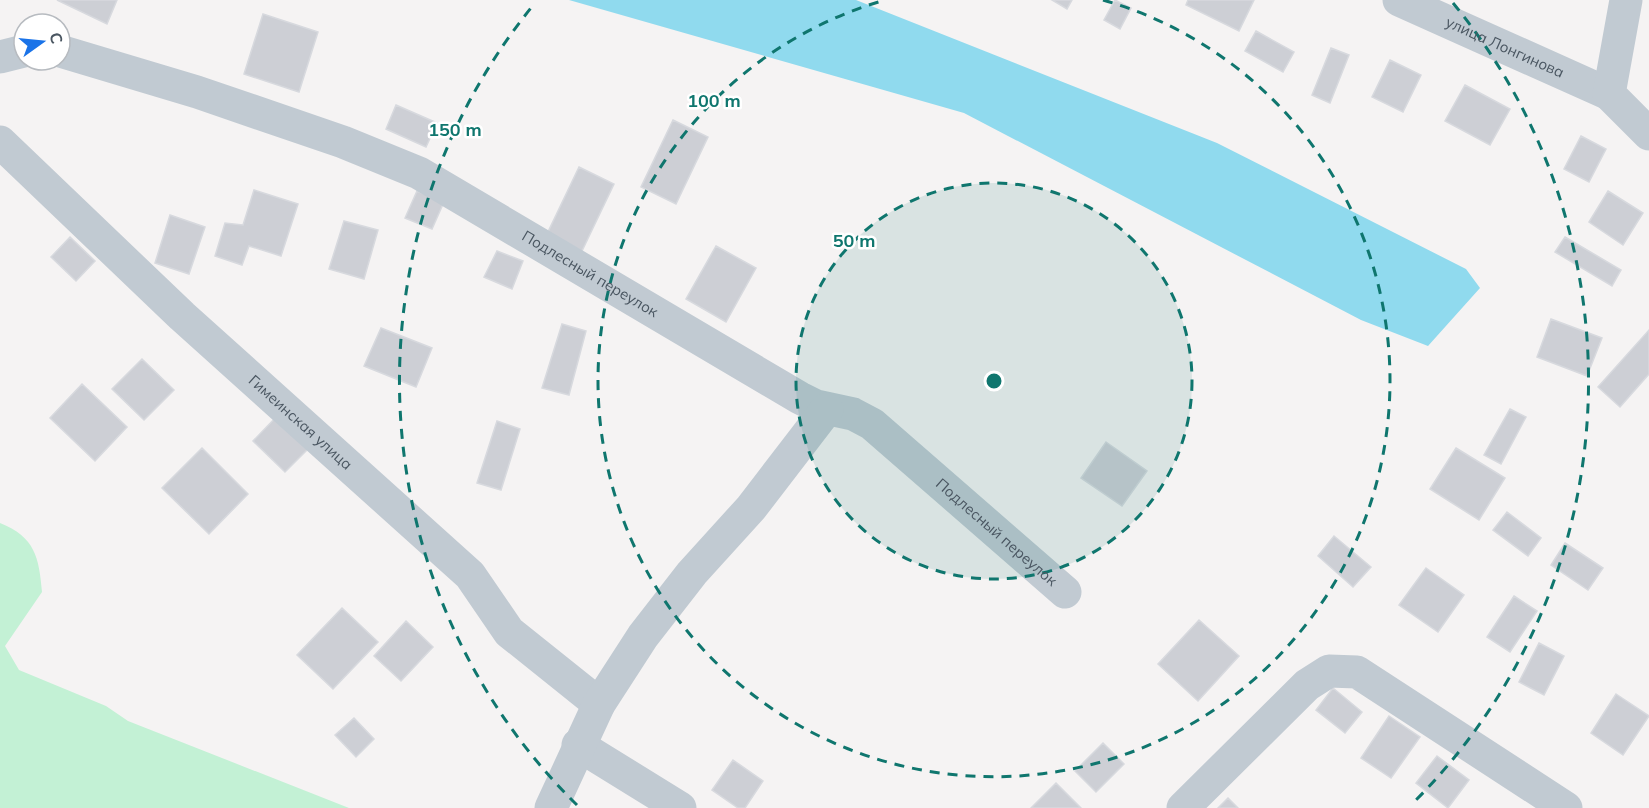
<svg xmlns="http://www.w3.org/2000/svg" width="1649" height="808" font-family="Mulish,sans-serif">
<rect width="100%" height="100%" fill="#f5f3f3"/>
<path fill="#c3f1d5" d="M0,523C35,537 39,557 42,592L5,646L19,670L106,706L128,721L349,808H0Z"/>
<path fill="#90daee" d="M569,0H856L1217,143L1466,269L1480,288L1428,346L1361,320L964,113Z"/>
<path fill="#cdcfd5" stroke="#d7d9de" stroke-width="1.5" d="M57,0H117L107,24Z
M1052,0H1072L1067,9Z
M1115,0L1131,8L1120,29L1104,20Z
M1188,0H1254L1239,31L1186,5Z
M263,14L318,32L299,92L244,74Z
M1256,31L1294,52L1283,72L1245,51Z
M1331,48L1349,55L1330,103L1312,95Z
M1390,60L1421,75L1403,112L1372,97Z
M1465,85L1510,109L1490,145L1445,121Z
M396,105L437,123L426,147L386,129Z
M673,120L708,137L676,204L641,187Z
M1581,136L1606,149L1589,182L1564,169Z
M579,167L614,184L582,251L547,234Z
M254,190L298,204L281,256L249,246L242,265L215,256L225,223L243,225Z
M417,191L444,202L432,229L405,218Z
M1608,191L1643,213L1623,245L1589,222Z
M170,215L205,227L189,274L155,263Z
M344,221L378,230L364,279L329,269Z
M70,237L95,261L76,281L51,257Z
M1565,237L1621,270L1612,286L1555,252Z
M716,246L756,268L726,322L686,299Z
M497,251L523,261L512,289L484,277Z
M1551,319L1602,338L1587,376L1537,357Z
M562,324L586,331L569,395L542,388Z
M381,328L432,348L416,387L364,366Z
M1649,330V374L1620,407L1598,387Z
M142,359L174,390L144,420L112,389Z
M82,384L127,427L95,461L50,418Z
M1510,409L1526,417L1501,464L1484,455Z
M278,415L310,447L285,472L253,441Z
M497,421L520,429L501,490L477,483Z
M1106,442L1147,471L1122,506L1081,478Z
M202,448L248,494L209,534L162,488Z
M1456,448L1505,478L1479,520L1430,489Z
M1507,512L1541,538L1528,556L1493,530Z
M1334,536L1371,567L1353,587L1318,556Z
M1565,543L1603,568L1588,590L1551,565Z
M1426,568L1464,595L1438,632L1399,605Z
M1514,596L1537,611L1510,652L1487,637Z
M342,608L378,642L333,689L297,655Z
M1199,620L1239,656L1198,701L1158,664Z
M406,621L433,647L401,681L374,656Z
M1539,643L1564,656L1544,695L1519,682Z
M1333,688L1362,712L1345,733L1316,710Z
M1616,694L1649,716L1623,755L1591,733Z
M1389,716L1420,737L1391,778L1361,758Z
M354,718L374,739L356,757L335,735Z
M1103,743L1124,764L1096,792L1075,771Z
M1437,756L1469,780L1448,808L1416,783Z
M733,760L763,781L745,808H738L712,790Z
M1056,783L1081,808H1031Z
M1228,798L1238,808H1218Z"/>
<g fill="none" stroke-linecap="round" stroke-linejoin="round">
<g stroke="#c1cad2" stroke-width="33">
<path id="s1" d="M1399,0L1609,94"/>
<path d="M1626,0L1609,94L1649,134"/>
<path id="s2" d="M60,51L197,92L343,142L419,173L800,398L816,406L853,414L872,424L1065,592"/>
<path d="M0,57L24,51"/>
<path id="s3" d="M0,142L182,316L470,575L509,632L599,704"/>
<path d="M578,745L680,808"/>
<path d="M551,808L599,704L643,636L692,573L751,508L827,409"/>
<path d="M1183,808L1307,685L1329,671L1357,672L1566,808"/>
</g>
</g>
<circle cx="994" cy="381" r="198" fill="#0f766e" fill-opacity=".12"/>
<g fill="none" stroke="#0f766e" stroke-width="3" stroke-dasharray="10 8">
<circle cx="994" cy="381" r="198"/>
<path d="M1103 0A396 396 0 1 1 885 0"/>
<path d="M577 805A595 595 0 0 1 535 3M1453 3A595 595 0 0 1 1411 805"/>
</g>
<g text-anchor="middle" stroke-width="5" stroke-linejoin="round" paint-order="stroke">
<g font-size="15" fill="#4a5661" stroke="#fff">
<text dy="5" stroke="none"><textPath href="#s1" startOffset="116">улица Лонгинова</textPath></text>
<text dy="5" stroke="none"><textPath href="#s2" startOffset="578">Подлесный переулок</textPath></text>
<text dy="5" stroke="none"><textPath href="#s3" startOffset="411">Гимеинская улица</textPath></text>
<text dy="5" stroke="none"><textPath href="#s2" startOffset="1064">Подлесный переулок</textPath></text>
</g>
</g>
<circle cx="994" cy="381" r="9" fill="#0f766e" stroke="#fff" stroke-width="3"/>
<g font-size="18" text-anchor="middle" font-weight="bold" fill="#0f766e" stroke="#fff" stroke-width="5" stroke-linejoin="round" paint-order="stroke">
<text x="714" y="107">100 m</text>
<text x="455" y="136">150 m</text>
<text x="854" y="247">50 m</text>
</g>
<g transform="translate(42 42) rotate(75)"><circle r="28" fill="#ffffff" stroke="#b7bbc0" stroke-width="1.5"/>
<path d="M0-4.5L10 22L0 15L-10 22Z" fill="#1a73e8"/>
<text y="-9" font-size="16" font-weight="bold" text-anchor="middle" fill="#4a5661">С</text>
</g>
</svg>
